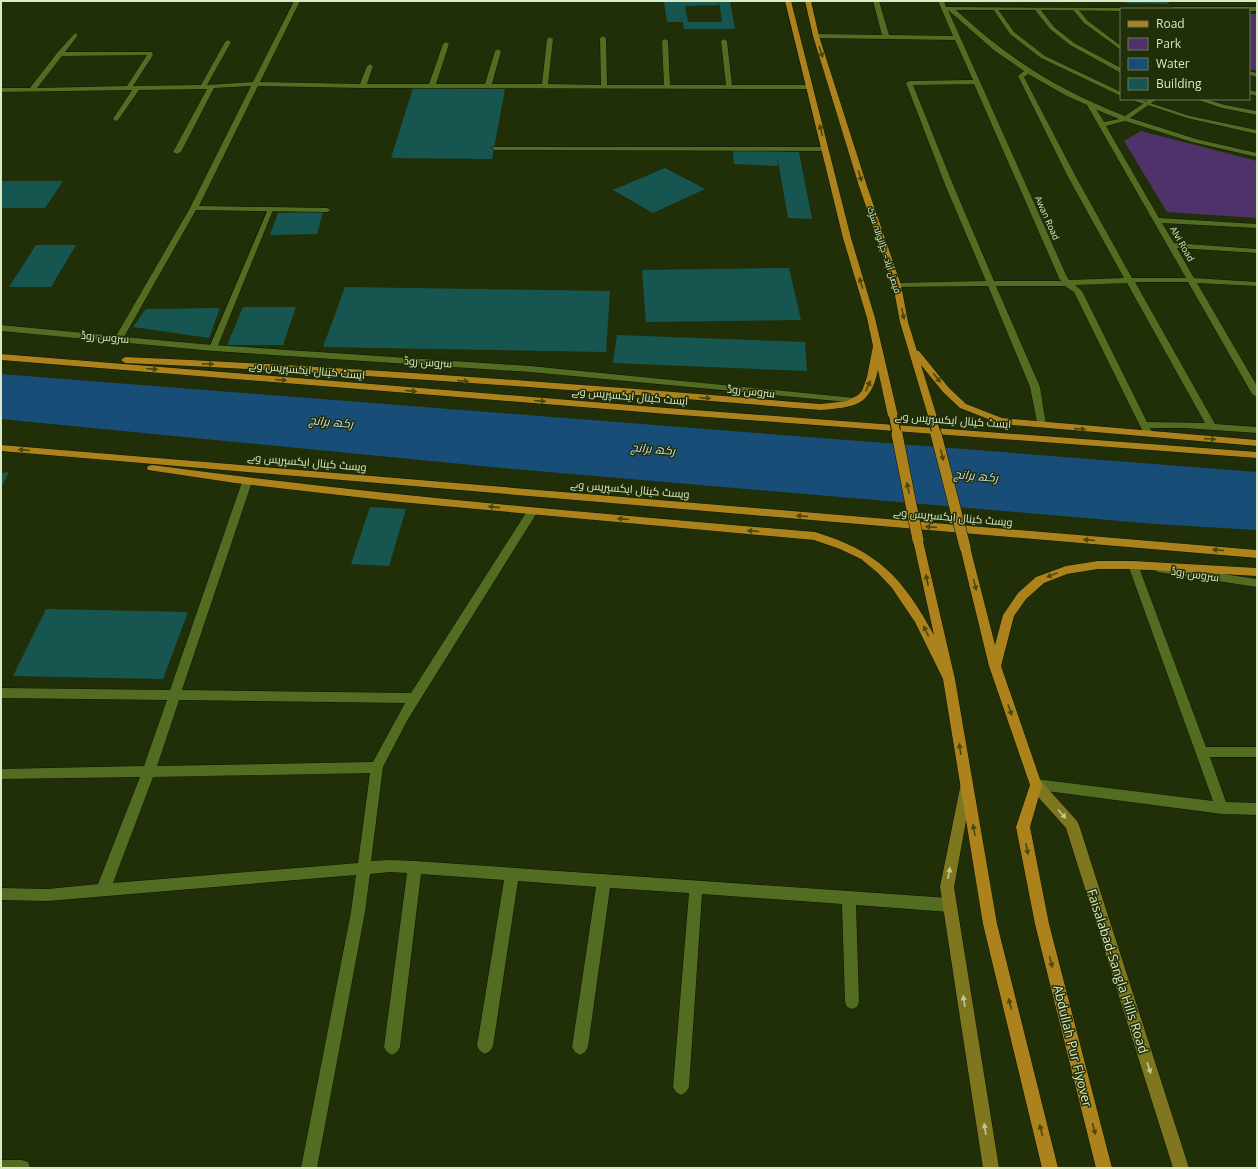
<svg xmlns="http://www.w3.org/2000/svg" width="1258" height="1169" font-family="'Open Sans',Cairo,sans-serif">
<rect width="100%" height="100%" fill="#212f08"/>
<path fill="#4f326a" d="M1249,14H1257V71L1249,69Z
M1141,131L1257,161V218L1167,212L1124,141Z"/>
<path fill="#184d77" d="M1,374L1257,472V530L1155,524L503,468L1,419Z"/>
<path fill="#175650" d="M718,1L719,5L685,6L688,22H722L719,1H730L735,29H684L683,22H667L664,2Z
M1124,1H1166L1169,4L1126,3Z
M413,88L505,89L492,159L391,158Z
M733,150L799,152L812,219L788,218L777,155L778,166L734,164Z
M665,168L705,189L653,213L613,190Z
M1,181H63L45,208H1Z
M323,212L317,234L270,235L278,213Z
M36,245H76L51,287H9Z
M789,268L801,320L646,322L642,270Z
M345,287L610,291L606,352L323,347Z
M243,307H296L283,345H227Z
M220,308L209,338L133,327L146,309Z
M617,335L805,342L807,371L613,363Z
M9,472L1,488V473Z
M370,507L406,509L389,566L351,564Z
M46,609L188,612L163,679L13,676Z"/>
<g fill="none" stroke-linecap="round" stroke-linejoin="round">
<defs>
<path id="service" d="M993,8H997L1014,32L1045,56L1121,92V96L1041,58L1010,34L993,9Z
M1073,8H1077L1088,21L1121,46V50L1084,23L1073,10Z
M1249,90L1257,92V96L1249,94Z
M1129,99H1138L1190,116L1257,130V134L1187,118Z
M493,147H825L828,149L825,151L495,150L492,148Z
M268,209L273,210L217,348L216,350H210L209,348Z"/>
<path id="minor" d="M294,1H300L260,82L360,84L367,66L370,64L373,66L367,84H429L443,44L446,42L449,44L436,84H485L495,51L498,49L501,51L492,84H542L547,39L550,37L553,39L548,84L601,85L600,38L603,36L606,38L607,85H664L662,41L665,39L668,41L670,85H726L721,41L724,39L727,41L732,85H810L813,87L810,89L363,88L258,86L199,206L327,208L331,210L327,212L196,210L124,337L213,345L530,366L855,398L860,401L858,403L530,372L213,351L1,331V325L116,336L190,208L251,86L214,88L181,152L177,154L173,152L207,89L139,90L118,120L116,121L113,119L132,90L1,92V88H30L57,53L75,33L78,35L65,52H152L153,55L133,86L201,85L225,42L228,40L231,42L207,85L253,82ZM147,55L127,86L37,88L62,56Z
M873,1H879L889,35L953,36L938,1H944L946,7L1123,8L1124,9H1121V11L1041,10L1054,27L1074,43L1121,68V73L1070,45L1050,29L1035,10H956C1010,60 1057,89 1125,116L1150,99H1157L1130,118L1196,139L1257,153V157L1192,142L1125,121L1106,126L1159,218L1257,224V228L1162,223L1174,243L1257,249V253L1177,248L1194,278L1257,282V286L1197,283L1257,386V397L1252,394L1188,282H1135L1215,424L1257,427V433L1185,428H1150L1153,434L1151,436H1145L1074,292L1065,286H996L1040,387L1046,425L1044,427H1038L1030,387L988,286L894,287L893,285L897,283L986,281L946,187L906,83L909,81L973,80L955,40L816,38L813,36L816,34L882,35ZM948,10L995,51L1024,71L1018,76L1068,177L1124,278L1069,280L1067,277ZM1028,74L1067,96L1087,105L1186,278H1132L1076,177L1024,77ZM974,84L1059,278L1061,281H994L954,187L913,85ZM1096,109L1097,110L1119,119L1104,122ZM1127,283L1205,423L1147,422L1082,291L1075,285Z
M1174,7H1257V11H1249V9H1171Z
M1249,71L1257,73V77L1249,75Z
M1195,99H1205L1225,105L1257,111V115L1222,108Z
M247,479L252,482L182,690L411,693L529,508H537L538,511L408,719L383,767L371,861L390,860L415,861L949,898L954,900L956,905L954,910L949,912L856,905L859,1002L857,1007L852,1009L847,1007L845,1002L842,904L702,894L689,1087L686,1092L681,1095L676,1092L673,1087L689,893L610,888L588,1047L585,1052L580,1055L575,1052L572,1047L596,887L518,881L493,1046L490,1051L485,1054L480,1051L477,1046L504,880L421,874L400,1047L397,1052L392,1055L387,1052L384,1047L407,873L390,872L370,874L365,912L317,1168H301L351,912L356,875L48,901L1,900V888L48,889L98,884L140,777L1,779V769L144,766L167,700L1,698V688L170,690L242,482ZM179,700L405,703L373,762L157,766ZM370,773L358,863L113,883L153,777Z
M1133,561L1148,564L1149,567L1148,570H1140L1206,747H1257V757H1210L1226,802L1257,803V815L1222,814L1031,789L1030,785L1031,781L1036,779L1213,801L1128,565L1129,562Z
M1161,565L1257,579V587L1157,572L1156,569L1157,566Z
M1,1160H22L28,1162L30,1168H1Z"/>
<path id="secondary" d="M1036,779L1041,781L1077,821L1079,825L1189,1168H1173L1066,828L1031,789L1030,785L1031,781Z
M966,782L971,784L972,788L954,887L999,1168H983L940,887L960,788L961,784Z"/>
<path id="primary" d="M785,1H791L851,238L875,318L898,416L896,418H890L888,416L878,370C870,407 854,407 821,410C589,391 357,373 125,363L121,360L125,357C357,367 589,385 821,404L847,401L858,395L862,391L867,377L873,346L867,318L843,238Z
M805,1H811L819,36L867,186L901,285L908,322L917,351H919L949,388L966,404L1002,418L1257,440V446L1001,424L960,408L943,392L921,365L937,417L935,419H929L900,322L893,285L859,186L813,36Z
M1,354L667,408L1257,452V458L667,414L1,360Z
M1,445L1257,550V558L1,451Z
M152,465C372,495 594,513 815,532C878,551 903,578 934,635L913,540L914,537H922L955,679L997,924L1058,1168H1042L983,924L943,679L915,622L892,588L878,573L861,559L840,549L814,540L400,502L235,483L148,470L147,468L148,466Z
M965,543L969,544L970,547L995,645L1003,615L1018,593L1036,577L1066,566L1098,561H1133L1257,568V576L1133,569H1098L1067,574L1044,583L1026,599L1014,616L1001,666L1042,785L1030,827L1049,924L1112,1168H1096L1035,924L1016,827L1030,785L989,666L960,547L961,544Z"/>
</defs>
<use href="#service" stroke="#0d1502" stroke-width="1"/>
<use href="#minor" stroke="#0d1502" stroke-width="1"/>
<use href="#secondary" stroke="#0d1502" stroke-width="1"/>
<use href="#primary" stroke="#0d1502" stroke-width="1"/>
<use href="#service" fill="#526c22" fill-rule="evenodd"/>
<use href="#minor" fill="#526c22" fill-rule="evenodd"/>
<use href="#secondary" fill="#7e771f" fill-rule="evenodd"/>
<use href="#primary" fill="#ab821b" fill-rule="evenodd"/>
<defs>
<path id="primary-bridge-far1" d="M893,416L897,435
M932,417L937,435"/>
<path id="primary-bridge" d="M897,434L918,540
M936,434L965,547"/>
</defs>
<use href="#primary-bridge-far1" stroke="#0d1502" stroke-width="10" stroke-linecap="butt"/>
<use href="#primary-bridge" stroke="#0d1502" stroke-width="12" stroke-linecap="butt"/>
<use href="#primary-bridge-far1" stroke="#ab821b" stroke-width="8"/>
<use href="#primary-bridge" stroke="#ab821b" stroke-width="11"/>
</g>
<defs><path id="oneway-solid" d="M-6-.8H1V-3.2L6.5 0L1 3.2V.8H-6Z"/></defs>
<g fill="#4a480e">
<use href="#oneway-solid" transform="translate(821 52) rotate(73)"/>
<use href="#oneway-solid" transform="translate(821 130) rotate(-104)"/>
<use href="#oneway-solid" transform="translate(860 176) rotate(73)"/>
<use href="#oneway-solid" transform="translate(861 283) rotate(-107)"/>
<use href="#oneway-solid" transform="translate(903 314) rotate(78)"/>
<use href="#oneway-solid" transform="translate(208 364) rotate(3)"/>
<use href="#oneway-solid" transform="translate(152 369) rotate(5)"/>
<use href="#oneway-solid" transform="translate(937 378) rotate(51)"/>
<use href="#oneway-solid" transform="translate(281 380) rotate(5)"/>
<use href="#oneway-solid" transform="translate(463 381) rotate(4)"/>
<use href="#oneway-solid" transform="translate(868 386) rotate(-66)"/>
<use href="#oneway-solid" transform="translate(411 391) rotate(5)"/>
<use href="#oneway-solid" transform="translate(705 398) rotate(5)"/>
<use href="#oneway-solid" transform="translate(540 401) rotate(5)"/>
<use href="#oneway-solid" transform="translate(1080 429) rotate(4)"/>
<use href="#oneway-solid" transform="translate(1210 439) rotate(4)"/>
<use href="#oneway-solid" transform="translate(24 450) rotate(-175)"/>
<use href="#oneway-solid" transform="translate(942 455) rotate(76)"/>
<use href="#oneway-solid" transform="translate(908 488) rotate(-102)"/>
<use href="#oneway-solid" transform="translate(494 507) rotate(-174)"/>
<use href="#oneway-solid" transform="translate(802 516) rotate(-175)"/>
<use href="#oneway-solid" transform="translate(623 519) rotate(-175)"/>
<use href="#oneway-solid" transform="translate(931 527) rotate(-175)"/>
<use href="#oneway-solid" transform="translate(753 531) rotate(-175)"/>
<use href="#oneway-solid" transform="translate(1089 540) rotate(-175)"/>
<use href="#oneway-solid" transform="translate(1218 550) rotate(-175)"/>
<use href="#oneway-solid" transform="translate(1052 575) rotate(158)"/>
<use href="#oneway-solid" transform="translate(927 580) rotate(-102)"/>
<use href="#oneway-solid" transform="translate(975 585) rotate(76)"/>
<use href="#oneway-solid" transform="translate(926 631) rotate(-116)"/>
<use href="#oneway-solid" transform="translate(1010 710) rotate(71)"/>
<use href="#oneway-solid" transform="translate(960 749) rotate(-99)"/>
<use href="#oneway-solid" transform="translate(974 830) rotate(-100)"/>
<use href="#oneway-solid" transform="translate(1027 849) rotate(79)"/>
<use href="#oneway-solid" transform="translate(1051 962) rotate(76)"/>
<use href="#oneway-solid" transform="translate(1010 1004) rotate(-104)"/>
<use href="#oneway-solid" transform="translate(1094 1129) rotate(76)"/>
<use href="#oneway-solid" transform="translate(1041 1130) rotate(-104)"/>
</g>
<g fill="#bec893">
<use href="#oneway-solid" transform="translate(1062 814) rotate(48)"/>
<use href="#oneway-solid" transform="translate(949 873) rotate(-79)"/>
<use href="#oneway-solid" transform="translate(964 1001) rotate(-99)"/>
<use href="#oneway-solid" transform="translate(1149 1068) rotate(72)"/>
<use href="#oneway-solid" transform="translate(985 1129) rotate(-99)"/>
</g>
<g text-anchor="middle" stroke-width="3" stroke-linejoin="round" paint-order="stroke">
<g font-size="9" fill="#daeac5" stroke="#212f08">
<text transform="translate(1047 218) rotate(66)" y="3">Awan Road</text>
<text transform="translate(1182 244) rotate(60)" y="3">Alvi Road</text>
<text transform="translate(884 250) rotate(72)" y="3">فیصل آباد– جڑانوالہ سڑک</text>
</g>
<g font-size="11" fill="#daeac5" stroke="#212f08">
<text transform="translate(105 337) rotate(5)" y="4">سروس روڈ</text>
<text transform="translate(428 362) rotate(4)" y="4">سروس روڈ</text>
<text transform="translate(307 370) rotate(5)" y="4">ایسٹ کینال ایکسپریس وے</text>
<text transform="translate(751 391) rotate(6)" y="4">سروس روڈ</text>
<text transform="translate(630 396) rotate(5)" y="4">ایسٹ کینال ایکسپریس وے</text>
<text transform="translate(953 420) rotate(4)" y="4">ایسٹ کینال ایکسپریس وے</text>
<text transform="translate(307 462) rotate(5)" y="4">ویسٹ کینال ایکسپریس وے</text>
<text transform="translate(630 489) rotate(5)" y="4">ویسٹ کینال ایکسپریس وے</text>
<text transform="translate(953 517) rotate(5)" y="4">ویسٹ کینال ایکسپریس وے</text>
<text transform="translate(1195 574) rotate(8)" y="4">سروس روڈ</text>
</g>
<g font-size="12" font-style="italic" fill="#c8ddf1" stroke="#212f08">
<text transform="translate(331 422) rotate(5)" y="4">رکھ برانچ</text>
<text transform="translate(653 449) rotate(5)" y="4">رکھ برانچ</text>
<text transform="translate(976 476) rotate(5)" y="4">رکھ برانچ</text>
</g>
<g font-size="13" fill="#daeac5" stroke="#212f08">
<text transform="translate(1118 971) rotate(72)" y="5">Faisalabad-Sangla Hills Road</text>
<text transform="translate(1073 1046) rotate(76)" y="5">Abdullah Pur Flyover</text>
</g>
</g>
<rect width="1258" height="1169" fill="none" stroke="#daeac5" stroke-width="4"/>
<rect x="1120" y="8" width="130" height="92" fill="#212f08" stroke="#6b7a54"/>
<rect x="1128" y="21" width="20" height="6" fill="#ab821b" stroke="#6b7a54"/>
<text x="1156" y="28" font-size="12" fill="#daeac5">Road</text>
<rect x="1128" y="38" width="20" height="12" fill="#4f326a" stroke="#6b7a54"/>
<text x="1156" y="48" font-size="12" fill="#daeac5">Park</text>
<rect x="1128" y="58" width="20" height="12" fill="#184d77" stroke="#6b7a54"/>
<text x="1156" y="68" font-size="12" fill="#daeac5">Water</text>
<rect x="1128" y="78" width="20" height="12" fill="#175650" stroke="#6b7a54"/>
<text x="1156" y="88" font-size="12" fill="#daeac5">Building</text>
</svg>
